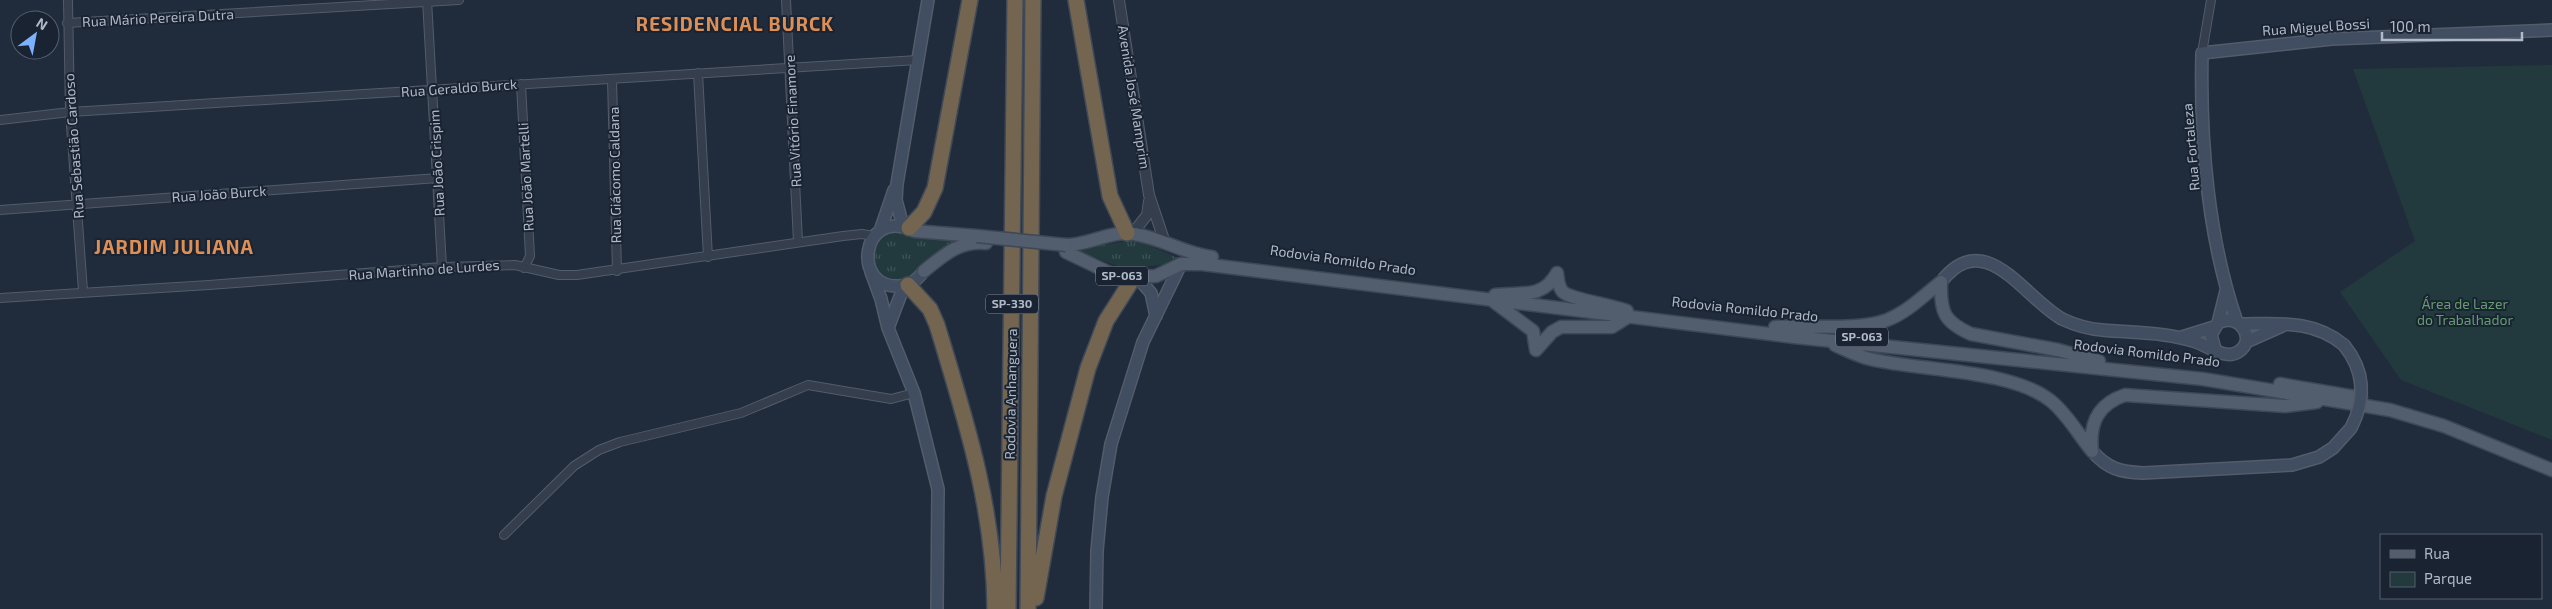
<svg xmlns="http://www.w3.org/2000/svg" width="2552" height="609" font-family="'Exo 2',sans-serif">
<defs>
<pattern id="grass-tufts" width="24" height="20" patternUnits="userSpaceOnUse" patternTransform="scale(1.25)"><rect width="24" height="20" fill="#223a3d"/><path d="M3 7l-1-3M5 7V3M7 7l1-3M15 17l-1-3M17 17v-4M19 17l1-3" fill="none" stroke="#405458"/></pattern>
</defs>
<rect width="100%" height="100%" fill="#202c3c"/>
<path fill="url(#grass-tufts)" d="M894,231L958,241C938,249 919,278 902,280C870,284 863,242 894,231Z
M1131,241L1146,244L1187,262L1133,268L1117,266L1073,249Z"/>
<path fill="#223a3d" d="M2552,65V440L2401,380L2340,292L2415,241L2353,69Z"/>
<g fill="none" stroke-linecap="round" stroke-linejoin="round">
<defs>
<path id="minor" d="M68,0L70,112L83,291
M427,0L442,267
M786,0L798,242
M67,23L459,0
M2202,53L2211,0
M698,73L708,257
M612,80L617,271
M521,84L530,256L524,268
M0,120L70,112L918,60
M0,210L438,178
M0,298L209,285L442,267L515,265L559,275H577L843,236L862,234L874,236
M504,535L574,466L599,450L620,442L741,413L808,385L891,399L914,393"/>
<path id="tertiary" d="M1119,0L1149,195L1165,243
M1133,233L1147,215L1149,201"/>
<path id="secondary" d="M903,226L896,200L897,184L928,0
M910,229C861,210 852,288 898,286C910,286 917,280 924,271
M880,231L894,190
M871,272L881,299L888,328L914,393L938,489L937,609
M1137,277L1151,293L1156,316
M1941,282C1985,225 2024,298 2062,319C2075,325 2088,329 2102,330C2133,333 2167,332 2196,342C2208,346 2225,360 2238,352C2258,340 2239,311 2218,323L2211,335L2215,349
M2237,322C2208,239 2200,140 2202,53L2332,39L2552,30
M2218,323L2226,291
M2240,324C2278,324 2313,319 2344,345
M888,328L904,286
M2182,337L2214,327
M2246,342L2282,326
M2092,451C2108,469 2120,472 2143,473L2292,465L2319,457L2333,448L2351,428
M1096,609L1097,551L1102,497L1111,444L1143,342L1181,264"/>
<path id="primary" d="M914,231L977,236
M1066,245C1089,245 1111,230 1134,234C1162,238 1185,254 1212,257
M1066,252L1114,275L1134,277L1156,276L1181,264H1202L1794,337L2203,379L2390,410L2444,426L2552,470
M924,271C944,255 958,241 986,243
M1557,273C1558,279 1558,287 1563,292C1570,299 1612,305 1627,311
M1941,282C1940,312 1944,322 1971,334L2058,350L2099,361
M1495,295C1521,292 1543,299 1557,273
M1493,301L1533,331L1536,350
M1775,327C1808,325 1858,331 1887,320C1908,312 1924,295 1941,282
M1835,345C1846,350 1858,356 1870,359C1920,371 2011,369 2051,401C2068,415 2078,434 2092,451
M1536,350L1552,332L1561,327H1612L1628,317
M2280,384L2361,398
M2092,451C2089,423 2098,404 2125,395L2285,406L2317,402"/>
<path id="motorway" d="M1076,0L1110,196L1127,233
M909,228L924,212L935,188L970,0
M908,285L930,309L937,325C966,421 994,507 995,609
M1036,598L1054,496L1088,368L1106,321L1134,277
M1008,609L1015,0
M1028,609L1033,0"/>
</defs>
<use href="#minor" stroke="#525c6a" stroke-width="10"/>
<use href="#tertiary" stroke="#525c6a" stroke-width="12"/>
<use href="#secondary" stroke="#525c6a" stroke-width="14"/>
<use href="#primary" stroke="#3d4755" stroke-width="15"/>
<use href="#motorway" stroke="#3f4957" stroke-width="18"/>
<use href="#minor" stroke="#343e4c" stroke-width="8"/>
<use href="#tertiary" stroke="#343e4c" stroke-width="10"/>
<use href="#secondary" stroke="#414d60" stroke-width="11"/>
<use href="#primary" stroke="#525d6d" stroke-width="12"/>
<use href="#motorway" stroke="#736550" stroke-width="15"/>
<defs>
<path id="secondary-bridge" d="M2344,345C2365,371 2366,399 2351,428"/>
<path id="primary-bridge" d="M977,236L1066,245"/>
</defs>
<use href="#secondary-bridge" stroke="#525c6a" stroke-width="14" stroke-linecap="butt"/>
<use href="#primary-bridge" stroke="#3d4755" stroke-width="15" stroke-linecap="butt"/>
<use href="#secondary-bridge" stroke="#414d60" stroke-width="11"/>
<use href="#primary-bridge" stroke="#525d6d" stroke-width="12"/>
</g>
<g text-anchor="middle" stroke-width="4" stroke-linejoin="round" paint-order="stroke">
<g fill="#192331" stroke="#828c9b" stroke-width="1">
<rect x="1096" y="266.5" width="52" height="19" rx="4"/>
<rect x="986" y="294.5" width="52" height="19" rx="4"/>
<rect x="1836" y="327.5" width="52" height="19" rx="4"/>
</g>
<g font-size="12" font-weight="bold" fill="#afb9c8">
<text x="1122" y="280">SP-063</text>
<text x="1012" y="308">SP-330</text>
<text x="1862" y="341">SP-063</text>
</g>
<g font-size="14" fill="#afb9c8" stroke="#192331">
<text transform="translate(158 18) rotate(-3)" y="5">Rua Mário Pereira Dutra</text>
<text transform="translate(2316 27) rotate(-4)" y="5">Rua Miguel Bossi</text>
<text transform="translate(459 88) rotate(-4)" y="5">Rua Geraldo Burck</text>
<text transform="translate(1134 97) rotate(81)" y="5">Avenida José Mamprim</text>
<text transform="translate(793 121) rotate(-93)" y="5">Rua Vitório Finamore</text>
<text transform="translate(74 146) rotate(-94)" y="5">Rua Sebastião Cardoso</text>
<text transform="translate(2191 147) rotate(-95)" y="5">Rua Fortaleza</text>
<text transform="translate(437 163) rotate(-93)" y="5">Rua João Crispim</text>
<text transform="translate(615 175) rotate(-91)" y="5">Rua Giácomo Caldana</text>
<text transform="translate(526 177) rotate(-93)" y="5">Rua João Martelli</text>
<text transform="translate(219 194) rotate(-4)" y="5">Rua João Burck</text>
<text transform="translate(1343 260) rotate(8)" y="5">Rodovia Romildo Prado</text>
<text transform="translate(424 270) rotate(-4)" y="5">Rua Martinho de Lurdes</text>
<text transform="translate(1745 309) rotate(6)" y="5">Rodovia Romildo Prado</text>
<text transform="translate(2147 353) rotate(7)" y="5">Rodovia Romildo Prado</text>
<text transform="translate(1011 394) rotate(-89)" y="5">Rodovia Anhanguera</text>
</g>
<g font-size="14" fill="#649c70" stroke="#192331">
<text x="2465" y="309">Área de Lazer<tspan x="2465" dy="16">do Trabalhador</tspan></text>
</g>
<g font-size="19" font-weight="bold" letter-spacing="1" fill="#de8f55" stroke="#192331">
<text x="735" y="31">RESIDENCIAL BURCK</text>
<text x="174" y="254">JARDIM JULIANA</text>
</g>
</g>
<rect x="2380" y="534" width="162" height="65" fill="#192331" stroke="#555f6d"/>
<rect x="2390" y="550" width="25" height="8" fill="#525d6d" stroke="#555f6d"/>
<text x="2424" y="559" font-size="15" fill="#afb9c8">Rua</text>
<rect x="2390" y="572" width="25" height="15" fill="#223a3d" stroke="#555f6d"/>
<text x="2424" y="584" font-size="15" fill="#afb9c8">Parque</text>
<g transform="translate(35 35) rotate(32)"><circle r="24" fill="#192331" stroke="#555f6d"/>
<path d="M0-4L9 19L0 12L-9 19Z" fill="#7db0ff"/>
<text y="-8" font-size="14" font-weight="bold" text-anchor="middle" fill="#afb9c8">N</text>
</g>
<path d="M2382 32v8h140v-8" fill="none" stroke="#afb9c8" stroke-width="2.5"/>
<text x="2390" y="32" font-size="15" fill="#afb9c8" stroke="#192331" stroke-width="4" paint-order="stroke">100 m</text>
</svg>
